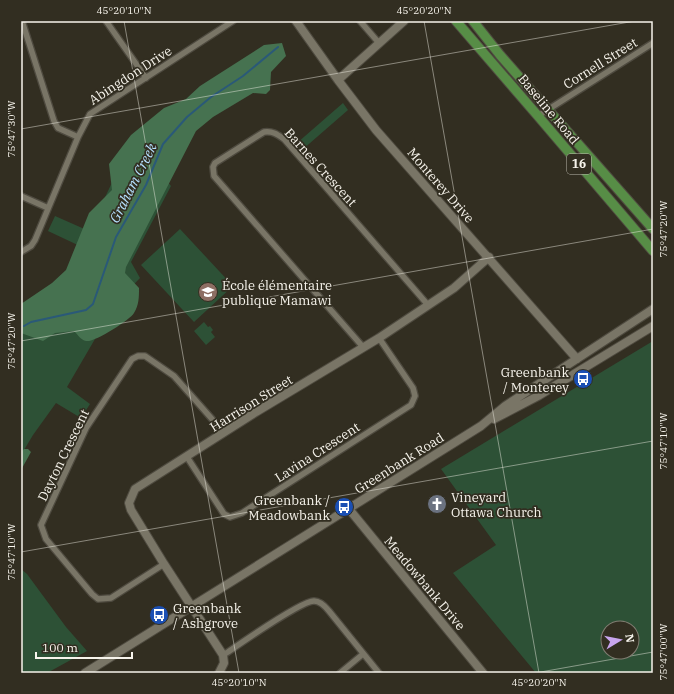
<svg xmlns="http://www.w3.org/2000/svg" width="674" height="694" font-family="'IBM Plex Serif',serif">
<rect width="100%" height="100%" fill="#322e21"/>
<path fill="#2d5136" fill-rule="evenodd" d="M343,103L348,110L302,150L297,143Z
M127,151L167,181L171,186L131,262L140,278L116,303L67,387L90,404L81,418L56,403L33,435L21,455V309L68,281L82,247L48,231L55,216L89,231Z
M180,229L233,286L194,322L141,265Z
M204,322L208,327L210,326L213,330L211,332L215,337L206,345L194,331Z
M653,341V673H536L453,573L496,545L441,469ZM608,628H632V652H608Z
M21,569L27,574L66,627L87,651L47,673H21Z"/>
<path fill="#467250" d="M282,43L286,56L271,72L270,90L266,94L253,93L213,117L196,131L126,267L125,273L139,288C139,297 139,305 134,313C130,320 94,343 86,341C81,340 78,335 74,331L55,333L43,341L21,333V304L52,283L66,270L89,213L112,190L109,164L131,135L164,108L186,99L200,86L264,45Z
M24,449H28L31,452L21,470V452Z"/>
<g fill="none" stroke-linecap="round" stroke-linejoin="round">
<path stroke="#2a5978" stroke-width="2" d="M24,326L31,322L86,310L93,304L116,237L146,185L163,144L187,117L211,97L243,76L278,47"/>
<defs>
<path id="street" d="M22,21L54,121L58,128L78,137
M106,21L146,78
M360,21L379,43
M538,116L653,43
M21,196L48,208
M21,252L31,246L35,240L78,137L90,114L233,21
M363,347L214,176L213,167L215,163L264,132C273,131 277,134 284,139L428,305
M187,457L224,514L230,517L242,513L411,405L415,396L413,388L379,338
M164,564L111,598L98,599L92,594L46,539L41,525L86,428L132,359L138,356H145L174,376L212,419L222,434
M223,655L228,652C241,643 302,601 314,601C320,601 325,606 329,611L379,673
M340,673L363,654"/>
<path id="secondary" d="M296,21L338,80L376,130L577,359
M338,80L404,21
M494,419L538,396L653,326
M349,509L483,673
M85,673L481,426L505,406L653,309
M219,673L224,663L223,655L164,564L131,510L129,503L135,489L256,412L379,338L454,288L489,257"/>
<path id="primary" d="M456,21L538,116L653,251
M473,21L500,55L653,229"/>
</defs>
<use href="#street" stroke="#4f4b40" stroke-width="8"/>
<use href="#secondary" stroke="#4f4b40" stroke-width="10"/>
<use href="#primary" stroke="#4f4b40" stroke-width="11"/>
<use href="#street" stroke="#797566" stroke-width="5.5"/>
<use href="#secondary" stroke="#797566" stroke-width="8"/>
<use href="#primary" stroke="#578d46" stroke-width="9"/>
</g>
<path fill="none" stroke="#f7f4ec" stroke-width="1" stroke-opacity="0.45" d="M124,21L239,673M424,21L539,673M21,129L635,21M21,341L653,229M21,552L653,441M535,673L653,652"/>
<defs>
<symbol id="school-disc" viewBox="-11 -11 22 22"><circle r="9.5" fill="#8d6e63" stroke="#322e21"/><path d="M0-5L7-2L0 1L-7-2ZM-4 1L0 2.5L4 1V4Q0 6-4 4Z" fill="#fff"/></symbol>
<symbol id="bus-disc" viewBox="-11 -11 22 22"><circle r="9.5" fill="#1a4fb4" stroke="#322e21"/><path d="M-5-6H5V4H4V6H2V4H-2V6H-4V4H-5ZM-3.5-4V0h7V-4ZM-3.5 1.2v1.5H-2V1.2ZM2 1.2v1.5H3.5V1.2Z" fill="#fff"/></symbol>
<symbol id="church-disc" viewBox="-11 -11 22 22"><circle r="9.5" fill="#6b7280" stroke="#322e21"/><path d="M-1.2-6h2.4v3.5h3.3v2.4h-3.3V6h-2.4V-.1h-3.3v-2.4h3.3Z" fill="#fff"/></symbol>
</defs>
<g fill-rule="evenodd">
<use href="#school-disc" x="197" y="281" width="22" height="22"/>
<use href="#bus-disc" x="572" y="368" width="22" height="22"/>
<use href="#church-disc" x="426" y="493" width="22" height="22"/>
<use href="#bus-disc" x="333" y="496" width="22" height="22"/>
<use href="#bus-disc" x="148" y="604" width="22" height="22"/>
</g>
<g text-anchor="middle" stroke-width="3.5" stroke-linejoin="round" paint-order="stroke">
<rect fill="#322e21" stroke="#bcb9af" stroke-width="1" x="567" y="154" width="24" height="20" rx="3"/>
<g font-size="12" font-weight="bold" fill="#f7f4ec">
<text x="579" y="168">16</text>
</g>
<g font-size="13" fill="#f7f4ec" stroke="#322e21">
<text transform="translate(600 63) rotate(-32)" y="5">Cornell Street</text>
<text transform="translate(130 75) rotate(-33)" y="5">Abingdon Drive</text>
<text transform="translate(549 109) rotate(50)" y="5">Baseline Road</text>
<text transform="translate(321 167) rotate(48)" y="5">Barnes Crescent</text>
<text transform="translate(441 185) rotate(49)" y="5">Monterey Drive</text>
<text transform="translate(251 403) rotate(-32)" y="5">Harrison Street</text>
<text transform="translate(317 452) rotate(-33)" y="5">Lavina Crescent</text>
<text transform="translate(63 455) rotate(-64)" y="5">Dayton Crescent</text>
<text transform="translate(399 463) rotate(-32)" y="5">Greenbank Road</text>
<text transform="translate(425 583) rotate(50)" y="5">Meadowbank Drive</text>
</g>
<g font-size="13" fill="#f7f4ec" stroke="#322e21" text-anchor="start">
<text x="222" y="290">École élémentaire<tspan x="222" dy="15">publique Mamawi</tspan></text>
<text x="569" y="377" text-anchor="end">Greenbank<tspan x="569" dy="15">/ Monterey</tspan></text>
<text x="451" y="502">Vineyard<tspan x="451" dy="15">Ottawa Church</tspan></text>
<text x="330" y="505" text-anchor="end">Greenbank /<tspan x="330" dy="15">Meadowbank</tspan></text>
<text x="173" y="613">Greenbank<tspan x="173" dy="15">/ Ashgrove</tspan></text>
</g>
<g font-size="14" font-style="italic" fill="#b5e0fe" stroke="#322e21">
<text transform="translate(133 183) rotate(-63)" y="5">Graham Creek</text>
</g>
</g>
<rect width="674" height="694" fill="none" stroke="#322e21" stroke-width="44"/>
<g transform="translate(620 640) rotate(80)"><circle r="19" fill="#322e21" stroke="#817d72"/>
<path d="M0-3L7 15L0 10L-7 15Z" fill="#c8a5ee"/>
<text y="-6" font-size="11" font-weight="bold" text-anchor="middle" fill="#f7f4ec">N</text>
</g>
<path d="M36 652v6h96v-6" fill="none" stroke="#f7f4ec" stroke-width="2"/>
<text x="42" y="652" font-size="12" fill="#f7f4ec" stroke="#322e21" stroke-width="3" paint-order="stroke">100 m</text>
<rect x="22" y="22" width="630" height="650" fill="none" stroke="#f7f4ec" stroke-width="1.5"/>
<g font-size="10" text-anchor="middle" fill="#f7f4ec">
<text x="124" y="14">45°20'10"N</text>
<text x="424" y="14">45°20'20"N</text>
<text transform="translate(11 129) rotate(-90)" y="4">75°47'30"W</text>
<text transform="translate(663 229) rotate(-90)" y="4">75°47'20"W</text>
<text transform="translate(11 341) rotate(-90)" y="4">75°47'20"W</text>
<text transform="translate(663 441) rotate(-90)" y="4">75°47'10"W</text>
<text transform="translate(11 552) rotate(-90)" y="4">75°47'10"W</text>
<text transform="translate(663 652) rotate(-90)" y="4">75°47'00"W</text>
<text x="239" y="686">45°20'10"N</text>
<text x="539" y="686">45°20'20"N</text>
</g>
</svg>
